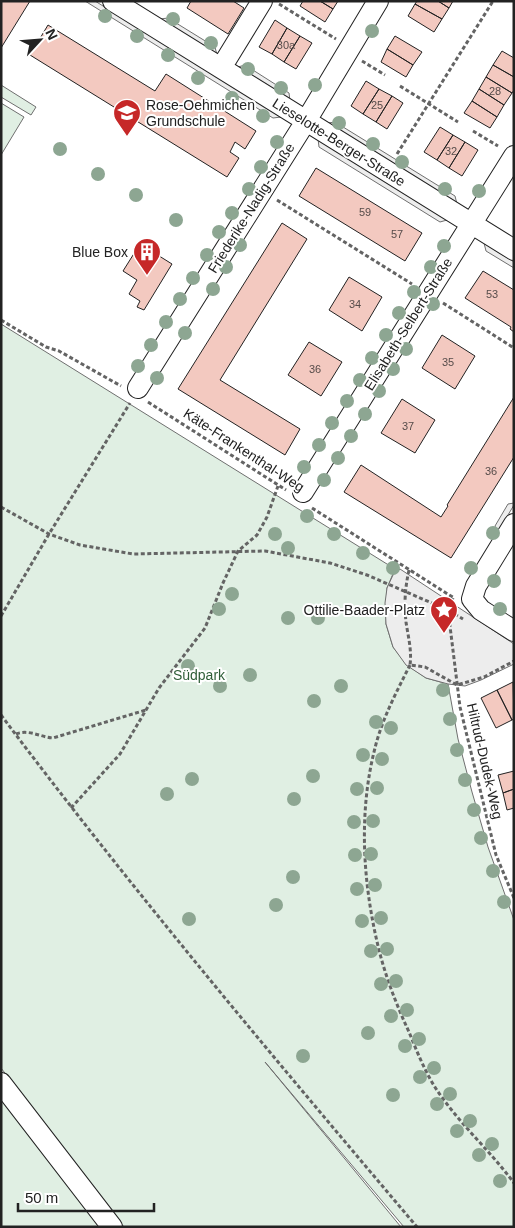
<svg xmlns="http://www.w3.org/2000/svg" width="515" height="1228" font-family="Arial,sans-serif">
<rect width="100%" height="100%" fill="#fff"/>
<path fill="#e0efe3" stroke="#6f6f6f" d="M1,85L36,107L31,115L1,97Z
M1,103L24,117L1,155Z
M1,324L395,569L387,588L386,624L393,647L407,665L426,678L448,684L458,739L472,792L488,847L514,920V1227H404L265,1062L401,1227H124L1,1068Z
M1,1096L102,1227H1Z"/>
<path fill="#ededed" stroke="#6f6f6f" d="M85,1H95L281,117L273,118Z
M168,18L215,47L217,55L160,19Z
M245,65L289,93L290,101L238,67Z
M335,122L455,196L457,204L328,123Z
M318,139L447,220L440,222L319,147Z
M484,243L514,262V268L486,251Z
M514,503V505L497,533L495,526L508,504Z
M400,569L514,644V664L481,680L465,686L448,684L426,678L406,665L393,647L386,624L385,603L387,588L393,575Z"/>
<path fill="#f3c9c0" stroke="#222" d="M1,1H30L1,48Z
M191,1H233L244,8L228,34L187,8Z
M303,1H320L333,9L325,22L300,6Z
M320,1H338L333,9Z
M417,1H438L449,8L442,19L415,4Z
M438,1H453L449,8Z
M415,4L442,19L434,32L408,16Z
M275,20L287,28L272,54L259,47Z
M48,25L155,91L166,74L256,131L245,149L235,142L230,152L239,158L227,177L30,55Z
M287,28L300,36L284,62L272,54Z
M300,36L312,43L296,69L284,62Z
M395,36L422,52L413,65L387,49Z
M387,49L413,65L406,77L381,62Z
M502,51L514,58V77L493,65Z
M493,65L514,77V90L512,93L486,77Z
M486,77L512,93L504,105L479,89Z
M366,81L379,89L363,114L351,106Z
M379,89L392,96L376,122L363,114Z
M479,89L504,105L497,117L472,101Z
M392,96L403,103L387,129L376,122Z
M472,101L497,117L490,128L464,113Z
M440,127L453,135L437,160L424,152Z
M453,135L465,142L449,168L437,160Z
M465,142L478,150L462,176L449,168Z
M316,168L422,233L405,261L299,196Z
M282,223L307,239L220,380L300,429L285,455L178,389Z
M140,244L172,264L144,310L137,307L140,301L129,294L137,280L123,271Z
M483,271L514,290V332L510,329L511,327L465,298Z
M349,277L382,297L362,331L329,310Z
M442,335L475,356L455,389L422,368Z
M309,342L342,362L321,396L288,375Z
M514,397V457L451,558L344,492L361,465L441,517L448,506L447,505Z
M402,399L435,420L415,453L381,433Z
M513,682L514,719L512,720L497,690Z
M497,690L512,720L496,728L481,698Z
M514,771V789L503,793L498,775Z
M514,789V808L507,810L503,793Z"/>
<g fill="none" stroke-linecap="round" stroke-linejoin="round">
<defs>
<path id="minor" d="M113,1L514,250
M221,68L262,1
M138,388L306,121L378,1
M303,492L514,156
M514,524L476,586L472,599L481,610L514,631
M1,1083L112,1227"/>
</defs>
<use href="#minor" stroke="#222" stroke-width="22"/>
<path stroke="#646464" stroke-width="3" stroke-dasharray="4 2.5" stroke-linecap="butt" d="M279,4L336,39
M362,61L385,75
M400,86L458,122
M473,131L498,146
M397,154L493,1
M277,200L412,284
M443,303L514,348
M1,320L46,347L59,351L121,386
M148,402L286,490
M1,507L49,534L80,545L133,554L265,551L330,563L367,575L448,610L463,619
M312,508L454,598
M409,570C405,588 404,604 406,622C408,636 412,650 410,665L425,667L457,685L484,677L514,661
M453,598L448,610L460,707L496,855L514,898
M1,616L49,534L130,403
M410,665C397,691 382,719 375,748C358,814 363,885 379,950C386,978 397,1006 409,1032C418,1054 427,1077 441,1096C463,1127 491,1152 514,1183
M1,715C133,891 275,1059 417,1227
M16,734C29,729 40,737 53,738L146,710
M71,808L120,754L159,688L205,628L223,583L238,551L257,535L267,517L278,486"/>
<use href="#minor" stroke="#fff" stroke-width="20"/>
</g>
<g fill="#8da692">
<circle cx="105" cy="16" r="7"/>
<circle cx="173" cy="19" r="7"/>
<circle cx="372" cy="31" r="7"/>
<circle cx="137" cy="36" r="7"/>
<circle cx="211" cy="43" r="7"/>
<circle cx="168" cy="55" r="7"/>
<circle cx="248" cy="69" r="7"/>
<circle cx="198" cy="78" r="7"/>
<circle cx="315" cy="85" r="7"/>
<circle cx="281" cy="88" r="7"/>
<circle cx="232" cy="98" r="7"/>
<circle cx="263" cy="116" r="7"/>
<circle cx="339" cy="123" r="7"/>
<circle cx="277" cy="142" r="7"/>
<circle cx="373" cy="144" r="7"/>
<circle cx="60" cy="149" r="7"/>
<circle cx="402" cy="162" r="7"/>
<circle cx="261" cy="167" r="7"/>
<circle cx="98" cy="174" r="7"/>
<circle cx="249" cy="189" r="7"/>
<circle cx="445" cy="189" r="7"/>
<circle cx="479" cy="191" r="7"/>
<circle cx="136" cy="195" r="7"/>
<circle cx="232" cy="213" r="7"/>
<circle cx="176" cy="220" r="7"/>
<circle cx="219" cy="232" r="7"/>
<circle cx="240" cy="245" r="7"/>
<circle cx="444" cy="246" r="7"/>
<circle cx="207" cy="255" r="7"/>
<circle cx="226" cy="267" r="7"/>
<circle cx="431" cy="267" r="7"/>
<circle cx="193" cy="278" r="7"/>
<circle cx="213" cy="289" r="7"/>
<circle cx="414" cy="292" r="7"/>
<circle cx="180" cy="299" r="7"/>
<circle cx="433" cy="304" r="7"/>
<circle cx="399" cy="313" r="7"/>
<circle cx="166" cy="322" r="7"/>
<circle cx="185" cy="333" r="7"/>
<circle cx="386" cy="335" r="7"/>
<circle cx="151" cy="345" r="7"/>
<circle cx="406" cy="349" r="7"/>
<circle cx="372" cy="358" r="7"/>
<circle cx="138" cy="366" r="7"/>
<circle cx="393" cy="369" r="7"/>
<circle cx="157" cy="378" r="7"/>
<circle cx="360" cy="380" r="7"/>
<circle cx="379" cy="391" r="7"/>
<circle cx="347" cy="401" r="7"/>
<circle cx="365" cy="414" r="7"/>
<circle cx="332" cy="423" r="7"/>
<circle cx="351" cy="436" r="7"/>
<circle cx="319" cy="445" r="7"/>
<circle cx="338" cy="458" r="7"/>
<circle cx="304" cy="467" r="7"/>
<circle cx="324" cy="480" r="7"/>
<circle cx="307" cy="516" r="7"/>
<circle cx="493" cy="533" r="7"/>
<circle cx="275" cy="534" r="7"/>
<circle cx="334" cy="534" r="7"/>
<circle cx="288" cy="548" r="7"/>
<circle cx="363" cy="553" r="7"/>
<circle cx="393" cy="568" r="7"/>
<circle cx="471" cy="568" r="7"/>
<circle cx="494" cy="581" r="7"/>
<circle cx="232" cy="594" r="7"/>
<circle cx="219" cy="609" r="7"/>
<circle cx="500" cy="609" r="7"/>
<circle cx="288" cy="618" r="7"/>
<circle cx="318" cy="618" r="7"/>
<circle cx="188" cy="666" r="7"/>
<circle cx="250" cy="675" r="7"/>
<circle cx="220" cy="686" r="7"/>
<circle cx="341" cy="686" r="7"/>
<circle cx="443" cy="690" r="7"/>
<circle cx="314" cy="701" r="7"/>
<circle cx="450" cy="719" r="7"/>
<circle cx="376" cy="722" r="7"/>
<circle cx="391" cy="728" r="7"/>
<circle cx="457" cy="750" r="7"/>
<circle cx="363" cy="755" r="7"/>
<circle cx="382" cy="759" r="7"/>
<circle cx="313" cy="776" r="7"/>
<circle cx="192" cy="779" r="7"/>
<circle cx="465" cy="780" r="7"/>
<circle cx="377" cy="788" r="7"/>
<circle cx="357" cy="789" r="7"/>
<circle cx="167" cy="794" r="7"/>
<circle cx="294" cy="799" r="7"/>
<circle cx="474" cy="810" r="7"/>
<circle cx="373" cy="821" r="7"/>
<circle cx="354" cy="822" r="7"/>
<circle cx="481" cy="838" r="7"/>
<circle cx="371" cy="854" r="7"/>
<circle cx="355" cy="855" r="7"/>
<circle cx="493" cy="871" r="7"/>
<circle cx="293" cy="877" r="7"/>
<circle cx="375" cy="885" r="7"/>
<circle cx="357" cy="889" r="7"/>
<circle cx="504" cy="902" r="7"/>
<circle cx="276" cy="905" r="7"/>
<circle cx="381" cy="918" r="7"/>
<circle cx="189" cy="919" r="7"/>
<circle cx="362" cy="921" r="7"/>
<circle cx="387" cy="949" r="7"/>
<circle cx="371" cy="951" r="7"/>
<circle cx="396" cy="981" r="7"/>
<circle cx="381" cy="984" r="7"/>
<circle cx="407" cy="1010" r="7"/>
<circle cx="391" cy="1016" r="7"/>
<circle cx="368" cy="1033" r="7"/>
<circle cx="419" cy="1039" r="7"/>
<circle cx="405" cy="1046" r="7"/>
<circle cx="303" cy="1056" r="7"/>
<circle cx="434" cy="1068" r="7"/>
<circle cx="420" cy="1077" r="7"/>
<circle cx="450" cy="1094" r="7"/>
<circle cx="393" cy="1095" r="7"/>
<circle cx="437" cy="1104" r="7"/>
<circle cx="470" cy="1121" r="7"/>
<circle cx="457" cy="1131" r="7"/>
<circle cx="492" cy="1144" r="7"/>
<circle cx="479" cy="1155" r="7"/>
<circle cx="500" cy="1181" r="7"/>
</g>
<defs>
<symbol id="school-pin" viewBox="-11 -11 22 30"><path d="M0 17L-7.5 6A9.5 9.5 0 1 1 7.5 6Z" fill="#c62828" stroke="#fff"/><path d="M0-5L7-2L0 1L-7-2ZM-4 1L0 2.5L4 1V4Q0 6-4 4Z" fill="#fff"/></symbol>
<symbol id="building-pin" viewBox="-11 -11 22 30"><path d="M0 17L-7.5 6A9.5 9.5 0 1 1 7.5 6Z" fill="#c62828" stroke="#fff"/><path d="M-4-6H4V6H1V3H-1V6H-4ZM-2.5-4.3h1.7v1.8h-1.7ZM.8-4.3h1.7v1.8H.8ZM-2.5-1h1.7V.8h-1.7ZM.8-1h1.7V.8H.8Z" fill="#fff"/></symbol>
<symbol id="sight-pin" viewBox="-11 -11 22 30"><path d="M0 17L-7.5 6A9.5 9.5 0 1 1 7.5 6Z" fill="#c62828" stroke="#fff"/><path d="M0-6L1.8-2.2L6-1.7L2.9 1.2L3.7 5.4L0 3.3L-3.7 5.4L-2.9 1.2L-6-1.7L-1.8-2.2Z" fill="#fff"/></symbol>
</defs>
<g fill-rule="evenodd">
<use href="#school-pin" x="111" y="97" width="32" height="43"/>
<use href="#building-pin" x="131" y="236" width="32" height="43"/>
<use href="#sight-pin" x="428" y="594" width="32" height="43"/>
</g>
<g text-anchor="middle" stroke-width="4" stroke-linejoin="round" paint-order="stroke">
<g font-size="11" fill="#564c4a">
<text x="286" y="49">30a</text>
<text x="495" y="95">28</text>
<text x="377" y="109">25</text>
<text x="451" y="155">32</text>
<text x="365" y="216">59</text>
<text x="397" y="238">57</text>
<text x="492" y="298">53</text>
<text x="355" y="308">34</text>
<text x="448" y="366">35</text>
<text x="315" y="373">36</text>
<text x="408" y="430">37</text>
<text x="491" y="475">36</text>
</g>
<g font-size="14" fill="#222" stroke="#fff" text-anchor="end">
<text x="146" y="110" text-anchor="start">Rose-Oehmichen<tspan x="146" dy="16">Grundschule</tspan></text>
<text x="128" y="257">Blue Box</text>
<text x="425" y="615">Ottilie-Baader-Platz</text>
</g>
<g font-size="14" fill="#222" stroke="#fff">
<text transform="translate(339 142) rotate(32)" y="5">Lieselotte-Berger-Straße</text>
<text transform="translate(251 208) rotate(-58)" y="5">Friederike-Nadig-Straße</text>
<text transform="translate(408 324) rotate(-58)" y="5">Elisabeth-Selbert-Straße</text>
<text transform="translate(244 450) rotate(33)" y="5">Käte-Frankenthal-Weg</text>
<text transform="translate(485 761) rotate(77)" y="5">Hiltrud-Dudek-Weg</text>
</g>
<g font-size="14" fill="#2f5e38" stroke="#fff">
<text x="199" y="680">Südpark</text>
</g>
</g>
<rect width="515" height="1228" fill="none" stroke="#222222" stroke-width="5"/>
<g transform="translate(40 40) rotate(64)" stroke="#ffffff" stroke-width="4" paint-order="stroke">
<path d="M0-4L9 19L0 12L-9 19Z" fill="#222222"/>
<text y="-8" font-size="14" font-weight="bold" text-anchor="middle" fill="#222222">N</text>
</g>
<path d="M18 1203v8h136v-8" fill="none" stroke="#222222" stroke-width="2.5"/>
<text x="25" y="1203" font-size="15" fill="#222222" stroke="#ffffff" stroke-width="4" paint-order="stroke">50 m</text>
</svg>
